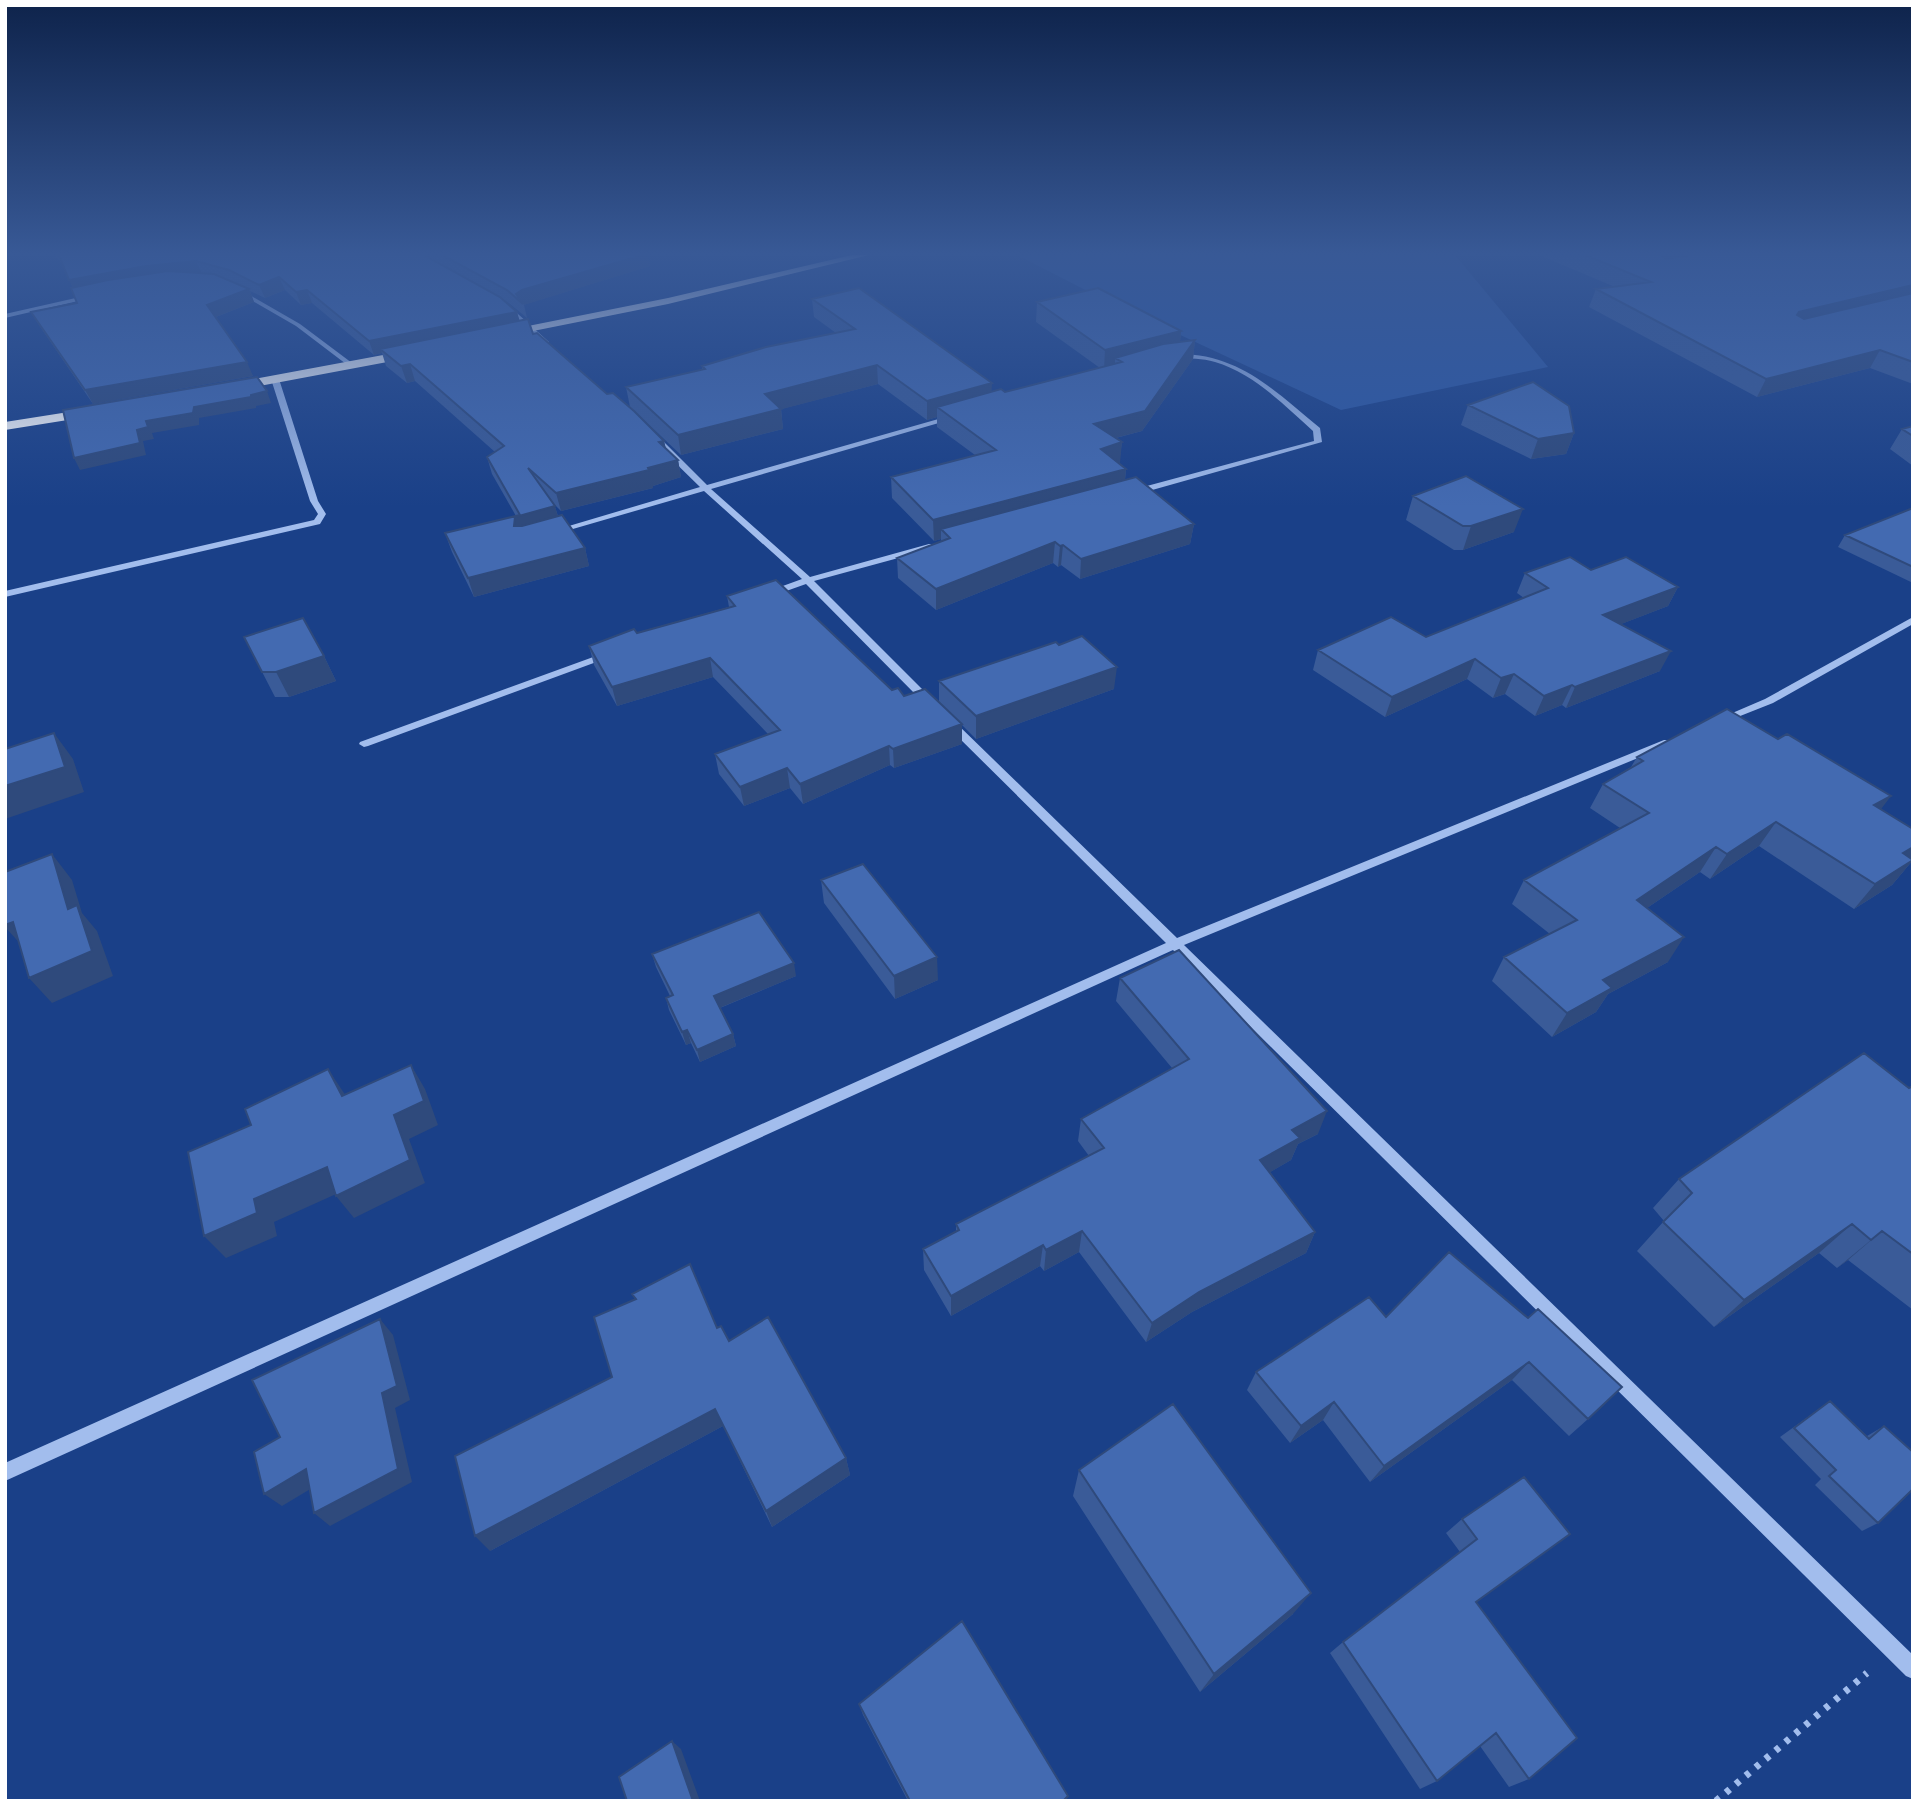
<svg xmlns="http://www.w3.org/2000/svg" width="1918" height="1806" font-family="'Noto Sans',sans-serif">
<rect width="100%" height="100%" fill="#1a4088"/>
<path fill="#2d59a6" d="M1017,255H1455L1548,367L1341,410L1101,298Z"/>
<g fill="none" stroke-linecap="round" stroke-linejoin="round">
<path stroke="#a2bded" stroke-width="7" stroke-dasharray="5 8" stroke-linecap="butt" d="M1716,1801L1867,1673"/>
<path fill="#a2bded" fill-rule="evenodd" d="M237,290H241L300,324L356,366L350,367L296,326L237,292Z
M89,295L91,298L5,318V314Z
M504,305H508L549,342V344H545L504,307Z
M1179,354C1240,354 1276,392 1320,428L1322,442L1138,494H1132V490L1314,441L1313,431C1284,405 1253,373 1215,362C1202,358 1190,359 1177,357L1176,356Z
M275,377L279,379L318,501L326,514L320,524L5,597V591L314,520L318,514L310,501L271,379Z
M949,416L956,418L711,489L810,577L929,544H935V548L814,581L933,700V704H925L806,584L775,595H769V591L802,579L704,491L559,533L552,531L700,487L652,440V436H658L707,485Z
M1913,617V624L1773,703L1725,722L1721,723L1716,720L1765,699Z
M607,652L612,655L610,657L368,746L364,747L359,744L360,742Z
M952,722L956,723L1177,938L1664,740H1672L1673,742L1672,744L1184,945L1913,1655V1679L1906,1676L1173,950L5,1481V1463L1166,943L948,727L947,725Z"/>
<path fill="#fff" fill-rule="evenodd" d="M852,255H869L668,304L503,337L497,334L503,331L668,298Z
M410,350L416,354L414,357L232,391L226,387L232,383Z
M94,408L99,409V415L5,430V422Z"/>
</g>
<path fill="#3a5b98" d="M53,255H648L650,266L526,304L524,305L527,318L510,304L504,300L517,312L519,321L533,334L664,441L666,449L678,460L681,477L653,486V488L561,511L554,504L558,516L585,548L589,566L474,597L452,552L445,533L516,516L492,474L487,457L495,452L415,381L407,383L386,366L382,353L374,355L312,303L301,305L285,290L265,298L250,291L254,302L216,317L253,376L93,404L39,325L31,312L77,303L73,288L63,264Z
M1539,255H1913V384L1870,368L1757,397L1589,307L1596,289L1615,287Z
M812,299L992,392H1005L1100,368L1036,322L1037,302L1181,331L1180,342L1195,340L1193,359L1142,431L1116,438L1122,442L1119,463L1126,469L1125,480L1194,524L1190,544L1080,579L1061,565L1058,567L1053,563L936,610L898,578L897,558L941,541V539L934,541L892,498L891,477L975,455L937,427V417L927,420L878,384L781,409L783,429L681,455L630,407L626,387L702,370V366L836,333L814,317Z
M1468,405L1574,433L1566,454L1531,459L1461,425Z
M1913,426V466L1890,449L1902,429Z
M1413,496L1514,532L1463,550H1454L1406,520Z
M1913,508V583L1838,547L1845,535Z
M1591,570L1678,587L1668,606L1621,624L1660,671L1566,708L1562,705L1535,716L1505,694L1493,698L1467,679L1385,717L1313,670L1318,650L1426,637L1524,598L1517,593L1525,573Z
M727,596L892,690L904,696L939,703V681L1114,689L976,739L962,725V744L894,768L890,765L803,804L790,788L744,806L719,774L715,754L768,734L713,677L617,706L594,665L589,646L729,607Z
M244,637L324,656L336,681L289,697H275Z
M1637,757L1881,809L1913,860L1892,885L1854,909L1759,846L1710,879L1700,872L1647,908L1668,962L1608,994L1596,1012L1552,1037L1492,981L1504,957L1550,934L1512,904L1524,880L1620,828L1590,808L1603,784L1631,767Z
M821,880L938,980L895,999L824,903Z
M652,954L796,976L720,1008L733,1034L736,1046L700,1062L691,1043L686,1045L669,1010L666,998L670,996L656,967Z
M1120,978L1318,1134L1298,1144L1291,1160L1270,1172L1315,1232L1306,1253L1192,1312L1146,1342L1079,1252L1044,1271L1040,1266L951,1316L924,1270L923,1249L956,1232V1224L1089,1156L1078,1141L1081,1119L1172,1068L1116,1001Z
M1913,1086V1310L1848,1260L1837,1268L1819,1253L1714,1327L1637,1251L1664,1221L1653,1208L1679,1179Z
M1449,1252L1588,1419L1569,1436L1512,1380L1370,1482L1323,1420L1290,1443L1247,1390L1256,1372L1386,1317Z
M632,1294L717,1328L729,1341L846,1458L850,1475L772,1527L723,1426L490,1551L612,1377L635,1299Z
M1830,1401L1867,1436L1884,1426L1878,1523L1862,1531L1815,1485L1821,1479L1780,1437Z
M1079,1470L1293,1614L1200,1692L1073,1496Z
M1524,1477L1476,1603L1529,1779L1509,1787L1480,1746L1437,1781L1420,1789L1330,1653L1343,1642L1460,1552L1446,1533L1462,1519Z
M859,1704L1068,1796L1065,1801H908L863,1715Z"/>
<path fill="#2f4a7c" d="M643,255H648L650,266L524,305L516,294L522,290Z
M1663,255H1730L1657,269Z
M196,261L202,274L76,294L69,280L146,266Z
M279,277L285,290L265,298L259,285Z
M1913,285V299L1788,333L1799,312Z
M249,289L254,302L213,318L207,305Z
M307,290L312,303L301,305L296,292Z
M517,312L521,325L380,349L382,353L374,355L369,341Z
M1181,331L1179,352L1122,362L1115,358V368L1104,370L1105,350Z
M1195,340L1193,359L1142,431L1092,444L1094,424Z
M1880,350L1870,368L1757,397L1766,379Z
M247,362L253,376L93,404L85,390Z
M410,364L415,381L407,383L401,366Z
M877,365L878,384L771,412L781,409L783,429L681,455L678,435L765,394Z
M992,383L991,402L937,407V417L927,420V401Z
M267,391L271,403L256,406V408L199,418V425L152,433L154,439L143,441L146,455L80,470L74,458L137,430L146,421L194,407Z
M1574,433L1566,454L1531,459L1538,439Z
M664,441L668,458L659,442Z
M1122,442L1120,463L1099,469L1101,449Z
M678,460L681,477L653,486V488L561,511L556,493Z
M1126,469L1124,490L941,529V539L934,541L933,520Z
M555,506L560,524L520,535L514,526L515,517Z
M1523,509L1514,532L1463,550L1471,526Z
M1194,524L1190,544L1080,579L1081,559Z
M1055,542L1053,563L936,610V589Z
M1063,545L1061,565L1058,567L1060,546Z
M585,548L589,566L474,597L468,578Z
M1678,587L1668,606L1593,635L1603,615Z
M1671,651L1660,671L1566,708L1575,687Z
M324,656L336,681L289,697L276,672Z
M710,658L713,677L617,706L612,687Z
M1475,659L1467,679L1385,717L1392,697Z
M1117,667L1114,689L976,739V716Z
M1514,674L1505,694L1493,698L1501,678Z
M1572,685L1562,705L1535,716L1544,696Z
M962,724V744L894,768L893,749Z
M54,733L73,759L84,792L5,819V786Z
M889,746L890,765L803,804L800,784Z
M787,768L790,788L744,806L740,787Z
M1891,796L1872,821L1874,805Z
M1776,822L1759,846L1710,879L1727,854Z
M1716,847L1700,872L1622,925L1637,900Z
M1913,847V856L1908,863L1903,853Z
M52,854L72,880L82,913L97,931L113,976L52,1003L29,978L68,909Z
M1913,860L1892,885L1854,909L1875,884Z
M13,922L26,950L5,927V925Z
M1684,937L1668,962L1608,994L1596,1012L1552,1037L1567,1013L1603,980Z
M937,957L938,980L895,999L894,976Z
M794,963L796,976L717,1009L714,996Z
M687,1030L691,1043L686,1045L682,1032Z
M733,1034L736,1046L700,1062L697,1050Z
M411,1065L425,1089L438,1125L409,1139L425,1183L354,1218L336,1196L394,1115Z
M328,1069L344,1093L359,1119L342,1096Z
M1327,1111L1318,1134L1298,1144L1291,1160L1253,1182L1260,1160L1292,1130Z
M327,1167L345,1190L274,1222L277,1236L226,1258L204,1236L254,1199Z
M1852,1224L1819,1253L1714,1327L1744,1300Z
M1082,1231L1079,1252L1044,1271L1046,1250Z
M1882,1231L1848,1260L1837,1268L1871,1240Z
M1315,1232L1306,1253L1192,1312L1146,1342L1152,1323L1199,1292Z
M1043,1245L1040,1266L951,1316V1296Z
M380,1319L393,1335L410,1400L395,1408L412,1482L330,1526L314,1513L382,1393Z
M1529,1362L1512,1380L1370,1482L1384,1466Z
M1334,1402L1323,1420L1290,1443L1301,1426Z
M715,1409L723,1426L490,1551L475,1536Z
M846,1458L850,1475L772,1527L766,1511Z
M306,1469L322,1482L282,1506L264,1494Z
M1311,1593L1293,1614L1200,1692L1214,1674Z
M672,1741L681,1749L700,1801H693Z"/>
<path fill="#436ab1" stroke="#2f4a7c" stroke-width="2" d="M59,255H424L500,297L517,312L369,341L307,290L296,292L279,277L259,285L229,270L196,261L146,266L69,280Z
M442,255H643L522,290L516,294L523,304L507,290Z
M1585,255H1663L1662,256L1666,259L1691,255H1913V285L1799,312L1797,315L1804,319L1913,293V362L1880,350L1766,379L1596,289L1651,282Z
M168,271L214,274L249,289L207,305L247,362L85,390L31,312L77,303L71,288L108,280Z
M859,288L992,383L927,401L877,365L765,394L781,409L678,435L626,387L705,369L702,366L766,347L855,329L812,299Z
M1098,288L1181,331L1105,350L1037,302Z
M528,319L533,334L537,333L607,394L613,393L634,411L664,441L659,442L678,460L648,468L649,470L556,493L528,468L555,506L515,517L514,526H522L562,515L585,548L468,578L445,533L520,515L487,457L504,446L410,364L401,366L380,349Z
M1195,340L1145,411L1094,424L1122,442L1101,449L1126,469L933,520L891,477L996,450L937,407L1001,389L1005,392L1122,362L1115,358L1163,344Z
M257,377L267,391L251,395V397L194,407L193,413L146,421L148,427L137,430L140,443L74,458L63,410Z
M1533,382L1569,406L1574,433L1538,439L1468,405Z
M1913,426V436L1902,429Z
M1466,476L1523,509L1471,526H1463L1413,496Z
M1136,477L1194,524L1081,559L1063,545L1060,546L1055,542L936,589L897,558L950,538L941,529Z
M1913,508V567L1845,535Z
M1570,557L1591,570L1626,557L1678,587L1603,615L1671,651L1575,687L1572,685L1544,696L1514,674L1501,678L1475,659L1392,697L1318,650L1391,617L1426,637L1548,588L1525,573Z
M776,580L892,690L898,688L904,696L925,689L962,724L893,749L889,746L800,784L787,768L740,787L715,754L780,730L710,658L612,687L589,646L634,629L637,633L735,606L727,596Z
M303,618L324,656L276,672H262L244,637Z
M1082,636L1117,667L976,716L939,681L1056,642L1059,645Z
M1727,709L1778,739L1787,734L1891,796L1874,805L1913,829V847L1903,853L1913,860L1875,884L1776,822L1727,854L1716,847L1637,900L1684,937L1603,980L1612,988L1567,1013L1504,957L1577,920L1524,880L1649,813L1603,784L1643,761L1637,757Z
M54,733L65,767L5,786V749Z
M52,854L68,909L77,905L92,951L29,978L13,922L5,925V872Z
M863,864L937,957L894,976L821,880Z
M759,912L794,963L714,996L733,1034L697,1050L687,1030L682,1032L666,998L673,995L652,954Z
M1179,950L1327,1111L1292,1130L1300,1138L1260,1160L1315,1232L1199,1292L1152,1323L1082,1231L1046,1250L1043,1245L951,1296L923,1249L959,1230L956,1224L1104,1148L1081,1119L1189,1059L1120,978Z
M1864,1053L1909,1088L1913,1086V1254L1882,1231L1871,1240L1852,1224L1744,1300L1663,1222L1692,1193L1679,1179Z
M411,1065L424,1101L394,1115L410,1160L336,1196L327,1167L254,1199L257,1213L204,1236L188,1152L251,1125L245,1109L328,1069L342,1096Z
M1449,1252L1528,1318L1538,1309L1622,1387L1588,1419L1529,1362L1384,1466L1334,1402L1301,1426L1256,1372L1369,1297L1386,1317Z
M690,1264L717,1328L721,1326L729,1341L768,1317L846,1458L766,1511L715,1409L475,1536L455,1456L612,1377L594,1317L636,1299L632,1294Z
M380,1319L397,1386L382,1393L398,1469L314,1513L306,1469L264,1494L254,1452L280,1437L252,1380Z
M1830,1401L1869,1439L1884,1426L1913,1452V1489L1878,1523L1829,1476L1836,1470L1794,1428Z
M1173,1404L1311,1593L1214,1674L1079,1470Z
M1524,1477L1570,1534L1476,1602L1577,1738L1529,1779L1496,1733L1437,1781L1343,1642L1477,1539L1462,1519Z
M962,1621L1068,1796L1063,1801H910L859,1704Z
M672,1741L693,1801H627L619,1777Z"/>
<linearGradient id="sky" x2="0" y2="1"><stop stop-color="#0e234b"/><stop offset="0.5" stop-color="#385996"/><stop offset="1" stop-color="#385996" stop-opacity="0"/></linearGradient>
<rect width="1918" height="507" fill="url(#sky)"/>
<rect width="1918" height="1806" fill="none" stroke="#ffffff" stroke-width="14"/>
</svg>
